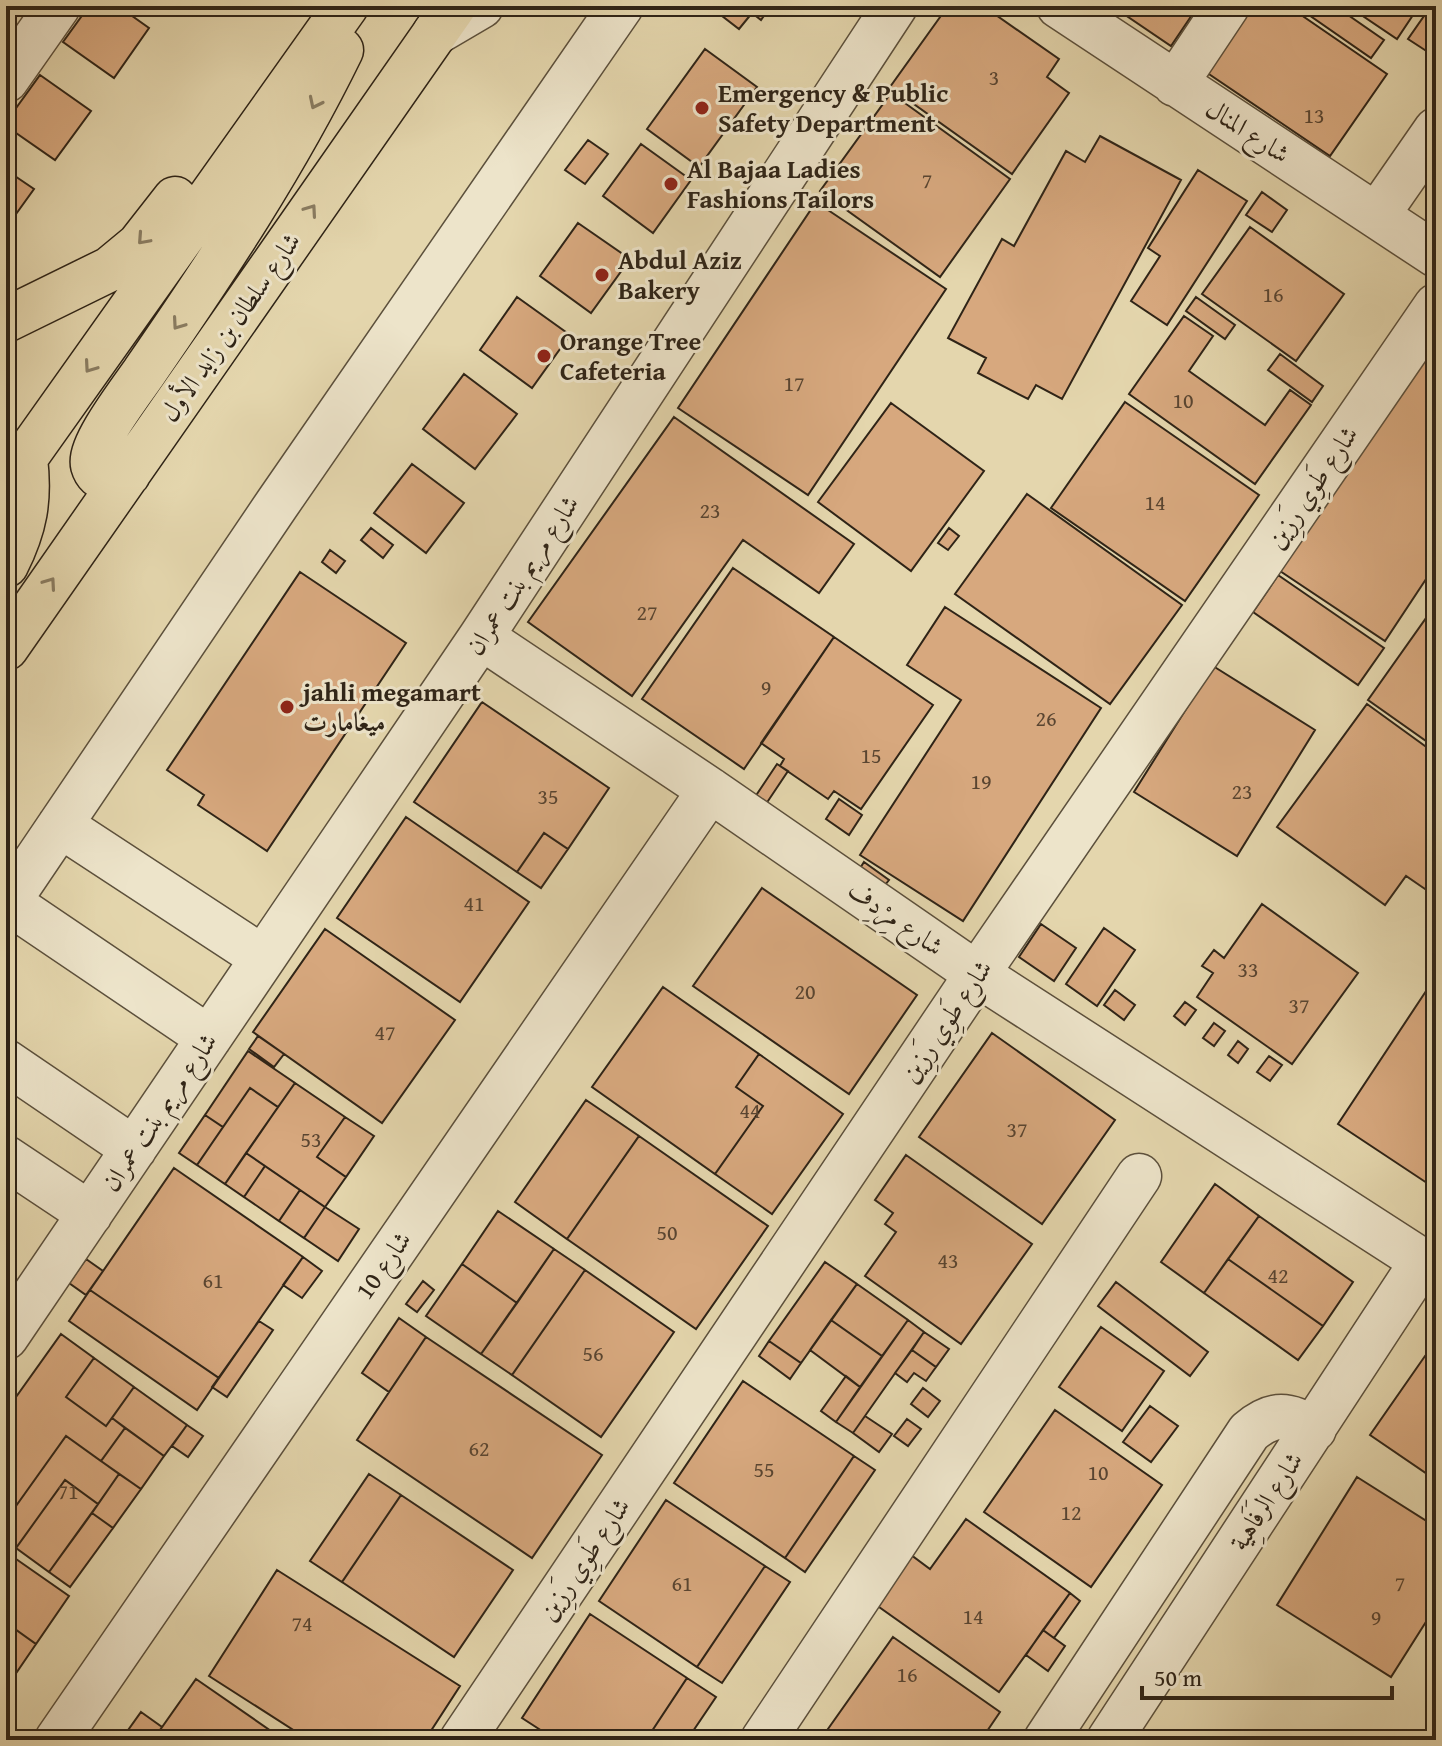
<svg xmlns="http://www.w3.org/2000/svg" width="1442" height="1746" font-family="'Gentium Book Plus',Amiri,serif">
<rect width="100%" height="100%" fill="#e4d6ad"/>
<filter id="stains"><feTurbulence type="fractalNoise" baseFrequency=".0025" numOctaves="4"/><feColorMatrix values="0 0 0 0 .2 0 0 0 0 .09 0 0 0 0 .02 0 0 0 .5 -.17"/></filter>
<radialGradient id="worn" r=".72"><stop offset=".6" stop-color="#630" stop-opacity="0"/><stop offset="1" stop-color="#630" stop-opacity=".3"/></radialGradient>
<path fill="#d7a87e" stroke="#2f2417" stroke-width="2" d="M89,6H118L149,28L114,78L63,42Z
M715,6H771L761,20L752,13L739,29L713,9Z
M948,6H983L1059,59L1047,77L1069,93L1012,174L890,87Z
M1112,6H1198L1171,46Z
M1242,6H1288L1387,74L1330,156L1200,68Z
M1296,6H1335L1384,40L1371,58Z
M1348,6H1419L1397,39Z
M1431,6H1436V47L1431,54L1408,39Z
M705,49L757,87L699,167L647,129Z
M40,75L91,111L55,160L6,126V122Z
M891,93L1010,179L940,277L820,191Z
M1100,136L1181,180L1062,399L1036,385L1028,399L978,373L986,358L948,338L1002,239L1014,246L1066,151L1085,162Z
M588,140L608,154L585,184L565,170Z
M641,144L691,180L653,233L603,196Z
M6,170L34,189L6,228Z
M1198,170L1247,201L1167,325L1131,301L1160,256L1148,248Z
M1262,192L1287,210L1272,232L1246,215Z
M816,202L946,289L808,495L678,408Z
M578,223L630,259L591,313L540,276Z
M1250,227L1344,294L1296,361L1202,294Z
M517,297L570,335L532,388L480,350Z
M1196,297L1235,325L1225,339L1186,311Z
M1184,316L1213,336L1189,371L1265,425L1290,390L1311,405L1255,484L1129,394Z
M1436,335V564L1385,641L1280,571Z
M1280,354L1323,386L1312,402L1268,370Z
M464,374L517,414L475,469L423,429Z
M1125,402L1259,495L1185,601L1051,508Z
M891,403L984,471L911,571L818,502Z
M674,417L854,544L819,593L743,540L632,696L528,622Z
M412,464L464,503L426,553L374,513Z
M1027,494L1182,605L1110,704L955,594Z
M371,528L393,545L383,558L361,540Z
M949,528L959,536L948,550L938,543Z
M330,550L345,561L336,573L322,562Z
M733,568L834,637L744,769L642,699Z
M300,572L406,643L267,851L198,805L204,795L167,770Z
M1278,575L1384,648L1358,685L1253,612Z
M1436,604V748L1368,700Z
M945,607L1101,708L963,921L860,855L961,700L907,665Z
M834,637L933,705L861,809L834,791L828,799L780,766L784,759L761,743Z
M1213,666L1315,730L1237,856L1134,792Z
M482,702L609,788L568,849L544,833L517,872L414,802Z
M1367,704L1436,754V875L1425,889L1406,876L1385,905L1277,827Z
M777,764L788,771L764,807L753,800Z
M839,799L862,815L849,835L826,819Z
M406,817L529,902L460,1002L337,918Z
M544,833L568,849L541,888L517,872Z
M864,862L889,880L881,890L857,873Z
M762,888L917,995L849,1094L693,986Z
M1262,904L1358,973L1292,1064L1197,997L1213,973L1202,966L1214,950L1224,958Z
M1041,924L1076,948L1054,981L1019,957Z
M1104,928L1135,950L1097,1006L1066,984Z
M325,929L455,1020L382,1123L253,1032Z
M1436,976V1189L1338,1124Z
M663,987L759,1054L736,1087L763,1106L715,1174L592,1087Z
M1115,990L1135,1005L1124,1020L1104,1005Z
M1185,1002L1196,1010L1185,1025L1174,1016Z
M1214,1023L1225,1031L1214,1046L1203,1038Z
M992,1033L1115,1120L1042,1224L919,1137Z
M258,1036L284,1054L274,1067L249,1049Z
M1238,1041L1248,1049L1238,1063L1228,1055Z
M248,1051L295,1083L278,1107L250,1088L223,1127L205,1115Z
M759,1054L843,1114L772,1214L715,1174L763,1106L736,1087Z
M1269,1056L1282,1065L1270,1081L1257,1072Z
M295,1083L345,1117L317,1157L346,1177L325,1207L246,1153Z
M250,1088L278,1107L225,1184L197,1165Z
M586,1100L639,1136L567,1239L515,1202Z
M205,1115L223,1127L197,1165L179,1153Z
M345,1117L374,1136L346,1177L317,1157Z
M639,1136L768,1226L696,1329L567,1239Z
M246,1153L265,1166L244,1197L225,1184Z
M906,1155L1032,1244L961,1344L865,1276L896,1232L885,1224L893,1213L875,1200Z
M265,1166L300,1190L279,1221L244,1197Z
M174,1168L303,1257L219,1378L90,1290Z
M1215,1184L1259,1216L1204,1293L1161,1262Z
M300,1190L325,1207L304,1238L279,1221Z
M325,1207L359,1229L338,1261L304,1238Z
M498,1211L554,1249L517,1303L462,1264Z
M1259,1216L1353,1282L1323,1326L1228,1259Z
M554,1249L585,1270L512,1375L481,1354Z
M303,1257L322,1271L302,1298L283,1285Z
M86,1259L103,1271L86,1295L69,1283Z
M1228,1259L1323,1326L1298,1360L1204,1293Z
M825,1262L857,1284L801,1363L769,1341Z
M462,1264L517,1303L481,1354L426,1316Z
M585,1270L674,1332L601,1437L512,1375Z
M423,1281L434,1290L417,1312L406,1304Z
M1116,1282L1208,1352L1190,1376L1098,1306Z
M857,1284L908,1320L882,1356L831,1320Z
M90,1290L219,1378L197,1410L69,1321Z
M399,1318L426,1337L389,1392L362,1373Z
M831,1320L882,1356L860,1387L810,1350Z
M908,1320L924,1332L853,1433L836,1422Z
M259,1321L273,1330L227,1397L212,1387Z
M1101,1327L1164,1371L1122,1431L1059,1387Z
M924,1332L949,1349L936,1367L912,1350Z
M61,1334L94,1358L66,1397L106,1426L112,1418L125,1428L101,1461L66,1436L6,1520V1411Z
M426,1337L602,1455L532,1558L357,1440Z
M769,1341L801,1363L790,1379L759,1356Z
M912,1350L936,1367L926,1381L914,1373L907,1382L895,1373Z
M1425,1356L1436,1363V1480L1370,1435Z
M94,1358L134,1387L106,1426L66,1397Z
M846,1376L860,1387L836,1422L821,1411Z
M743,1381L854,1456L785,1558L674,1483Z
M134,1387L187,1425L164,1456L112,1418Z
M923,1388L940,1401L928,1417L911,1404Z
M1150,1406L1178,1426L1151,1462L1123,1442Z
M1055,1410L1162,1485L1091,1587L984,1512Z
M865,1416L892,1434L879,1452L853,1433Z
M907,1419L921,1429L908,1446L894,1436Z
M187,1425L203,1436L188,1457L172,1446Z
M125,1428L164,1456L141,1489L101,1461Z
M66,1436L119,1474L98,1504L65,1480L16,1548L6,1541V1520Z
M854,1456L875,1470L805,1572L785,1558Z
M119,1474L141,1489L113,1528L92,1513Z
M369,1474L401,1495L342,1582L310,1561Z
M1357,1477L1436,1527V1606L1391,1677L1277,1605Z
M65,1480L98,1504L49,1572L16,1548Z
M401,1495L513,1570L454,1657L342,1582Z
M666,1500L765,1566L697,1667L599,1601Z
M92,1513L113,1528L70,1587L49,1572Z
M966,1519L1070,1593L999,1692L872,1602L907,1552L930,1569Z
M6,1552L69,1596L36,1644L12,1627L6,1635Z
M765,1566L790,1582L722,1683L697,1667Z
M277,1570L460,1686L425,1740H309L209,1676Z
M1070,1593L1080,1601L1054,1638L1043,1630Z
M590,1614L687,1678L646,1740H556L522,1718Z
M12,1627L36,1644L6,1688V1635Z
M1043,1630L1065,1646L1048,1671L1026,1655Z
M893,1637L1000,1712L981,1740H828L823,1736Z
M687,1678L716,1697L687,1740H646Z
M196,1679L284,1740H153Z
M141,1712L162,1727L153,1740H121Z"/>
<g fill="none" stroke-linecap="round" stroke-linejoin="round">
<defs>
<path id="minor" d="M1059,6L1436,255
M435,33L481,6
M6,80L58,6
M1175,84L1227,6
M1377,215L1436,130
M481,637L710,790L977,974L1436,1270
M60,825L263,958
M8,902L209,1038
M6,905L277,504L621,6
M6,1062L134,1149
M6,1158L90,1214
M6,1337L481,637L895,6
M57,1740L710,790
M462,1740L977,974L1436,306
M763,1740L1139,1176
M1046,1740L1249,1432C1274,1411 1288,1414 1314,1429
M1109,1740L1422,1262"/>
<path id="major" d="M6,320L110,269L139,245L175,199
M128,474C115,481 98,483 93,465C88,446 133,389 145,371C216,268 286,163 341,50
M6,490L25,458L346,6
M6,565C25,527 30,500 25,458
M6,648L454,6"/>
</defs>
<use href="#minor" stroke="#5c503c" stroke-width="47"/>
<use href="#major" stroke="#2f2417" stroke-width="47"/>
<use href="#minor" stroke="#ede4ca" stroke-width="44"/>
<use href="#major" stroke="#e4d6ad" stroke-width="44"/>
</g>
<defs><path id="oneway-chevron" d="M-2-3.5L2.5 0L-2 3.5" fill="none" stroke-width="1.6" stroke-linecap="round" stroke-linejoin="round" transform="scale(2)"/></defs>
<g stroke="#8a7d62">
<use href="#oneway-chevron" transform="translate(315 103) rotate(116)"/>
<use href="#oneway-chevron" transform="translate(311 210) rotate(-55)"/>
<use href="#oneway-chevron" transform="translate(143 239) rotate(132)"/>
<use href="#oneway-chevron" transform="translate(178 324) rotate(125)"/>
<use href="#oneway-chevron" transform="translate(90 367) rotate(125)"/>
<use href="#oneway-chevron" transform="translate(50 583) rotate(-55)"/>
</g>
<g fill="#8f2418" stroke="#ede4ca" stroke-width="3">
<circle cx="702" cy="108" r="8"/>
<circle cx="671" cy="184" r="8"/>
<circle cx="602" cy="275" r="8"/>
<circle cx="544" cy="356" r="8"/>
<circle cx="287" cy="707" r="8"/>
</g>
<g text-anchor="middle" stroke-width="6" stroke-linejoin="round" paint-order="stroke">
<g font-size="22" fill="#594531">
<text x="994" y="85">3</text>
<text x="1314" y="123">13</text>
<text x="927" y="188">7</text>
<text x="1273" y="302">16</text>
<text x="794" y="391">17</text>
<text x="1183" y="408">10</text>
<text x="1155" y="510">14</text>
<text x="710" y="518">23</text>
<text x="647" y="620">27</text>
<text x="766" y="695">9</text>
<text x="1046" y="726">26</text>
<text x="871" y="763">15</text>
<text x="981" y="789">19</text>
<text x="1242" y="799">23</text>
<text x="548" y="804">35</text>
<text x="474" y="911">41</text>
<text x="1248" y="977">33</text>
<text x="805" y="999">20</text>
<text x="1299" y="1013">37</text>
<text x="385" y="1040">47</text>
<text x="750" y="1118">44</text>
<text x="1017" y="1137">37</text>
<text x="311" y="1147">53</text>
<text x="667" y="1240">50</text>
<text x="948" y="1268">43</text>
<text x="1278" y="1283">42</text>
<text x="213" y="1288">61</text>
<text x="593" y="1361">56</text>
<text x="479" y="1456">62</text>
<text x="764" y="1477">55</text>
<text x="1098" y="1480">10</text>
<text x="68" y="1499">71</text>
<text x="1071" y="1520">12</text>
<text x="682" y="1591">61</text>
<text x="1400" y="1591">7</text>
<text x="973" y="1624">14</text>
<text x="1376" y="1625">9</text>
<text x="302" y="1631">74</text>
<text x="907" y="1682">16</text>
</g>
<g font-size="26" font-weight="bold" fill="#2f2417" stroke="#ede4ca" text-anchor="start">
<text x="718" y="102">Emergency &amp; Public<tspan x="718" dy="30">Safety Department</tspan></text>
<text x="687" y="178">Al Bajaa Ladies<tspan x="687" dy="30">Fashions Tailors</tspan></text>
<text x="618" y="269">Abdul Aziz<tspan x="618" dy="30">Bakery</tspan></text>
<text x="560" y="350">Orange Tree<tspan x="560" dy="30">Cafeteria</tspan></text>
<text x="303" y="701">jahli megamart<tspan x="303" dy="30">ميغامارت</tspan></text>
</g>
<g font-size="26" fill="#2f2417" stroke="#ede4ca">
<text transform="translate(1248 131) rotate(33)" y="9">شارع المنال</text>
<text transform="translate(230 327) rotate(-55)" y="9">شارع سلطان بن زايد الأول</text>
<text transform="translate(1312 487) rotate(-56)" y="9">شارع طَوِي رَزِين</text>
<text transform="translate(522 575) rotate(-57)" y="9">شارع مريم بنت عمران</text>
<text transform="translate(896 918) rotate(35)" y="9">شارع مِرْدِف</text>
<text transform="translate(946 1021) rotate(-56)" y="9">شارع طَوِي رَزِين</text>
<text transform="translate(159 1112) rotate(-56)" y="9">شارع مريم بنت عمران</text>
<text transform="translate(383 1265) rotate(-55)" y="9">شارع 10</text>
<text transform="translate(1266 1501) rotate(-57)" y="9">شارع الرَفَاهِية</text>
<text transform="translate(584 1559) rotate(-56)" y="9">شارع طَوِي رَزِين</text>
</g>
</g>
<rect width="1442" height="1746" fill="none" stroke="#e4d6ad" stroke-width="32"/>
<rect x="8" y="8" width="1426" height="1730" fill="none" stroke="#2f2417" stroke-width="4"/>
<rect x="16" y="16" width="1410" height="1714" fill="none" stroke="#2f2417" stroke-width="2"/>
<path d="M1142 1686v12h250v-12" fill="none" stroke="#2f2417" stroke-width="4"/>
<text x="1154" y="1686" font-size="24" fill="#2f2417" stroke="#ede4ca" stroke-width="6" paint-order="stroke">50 m</text>
<rect width="100%" height="100%" filter="url(#stains)"/>
<rect width="100%" height="100%" fill="url(#worn)"/>
</svg>
